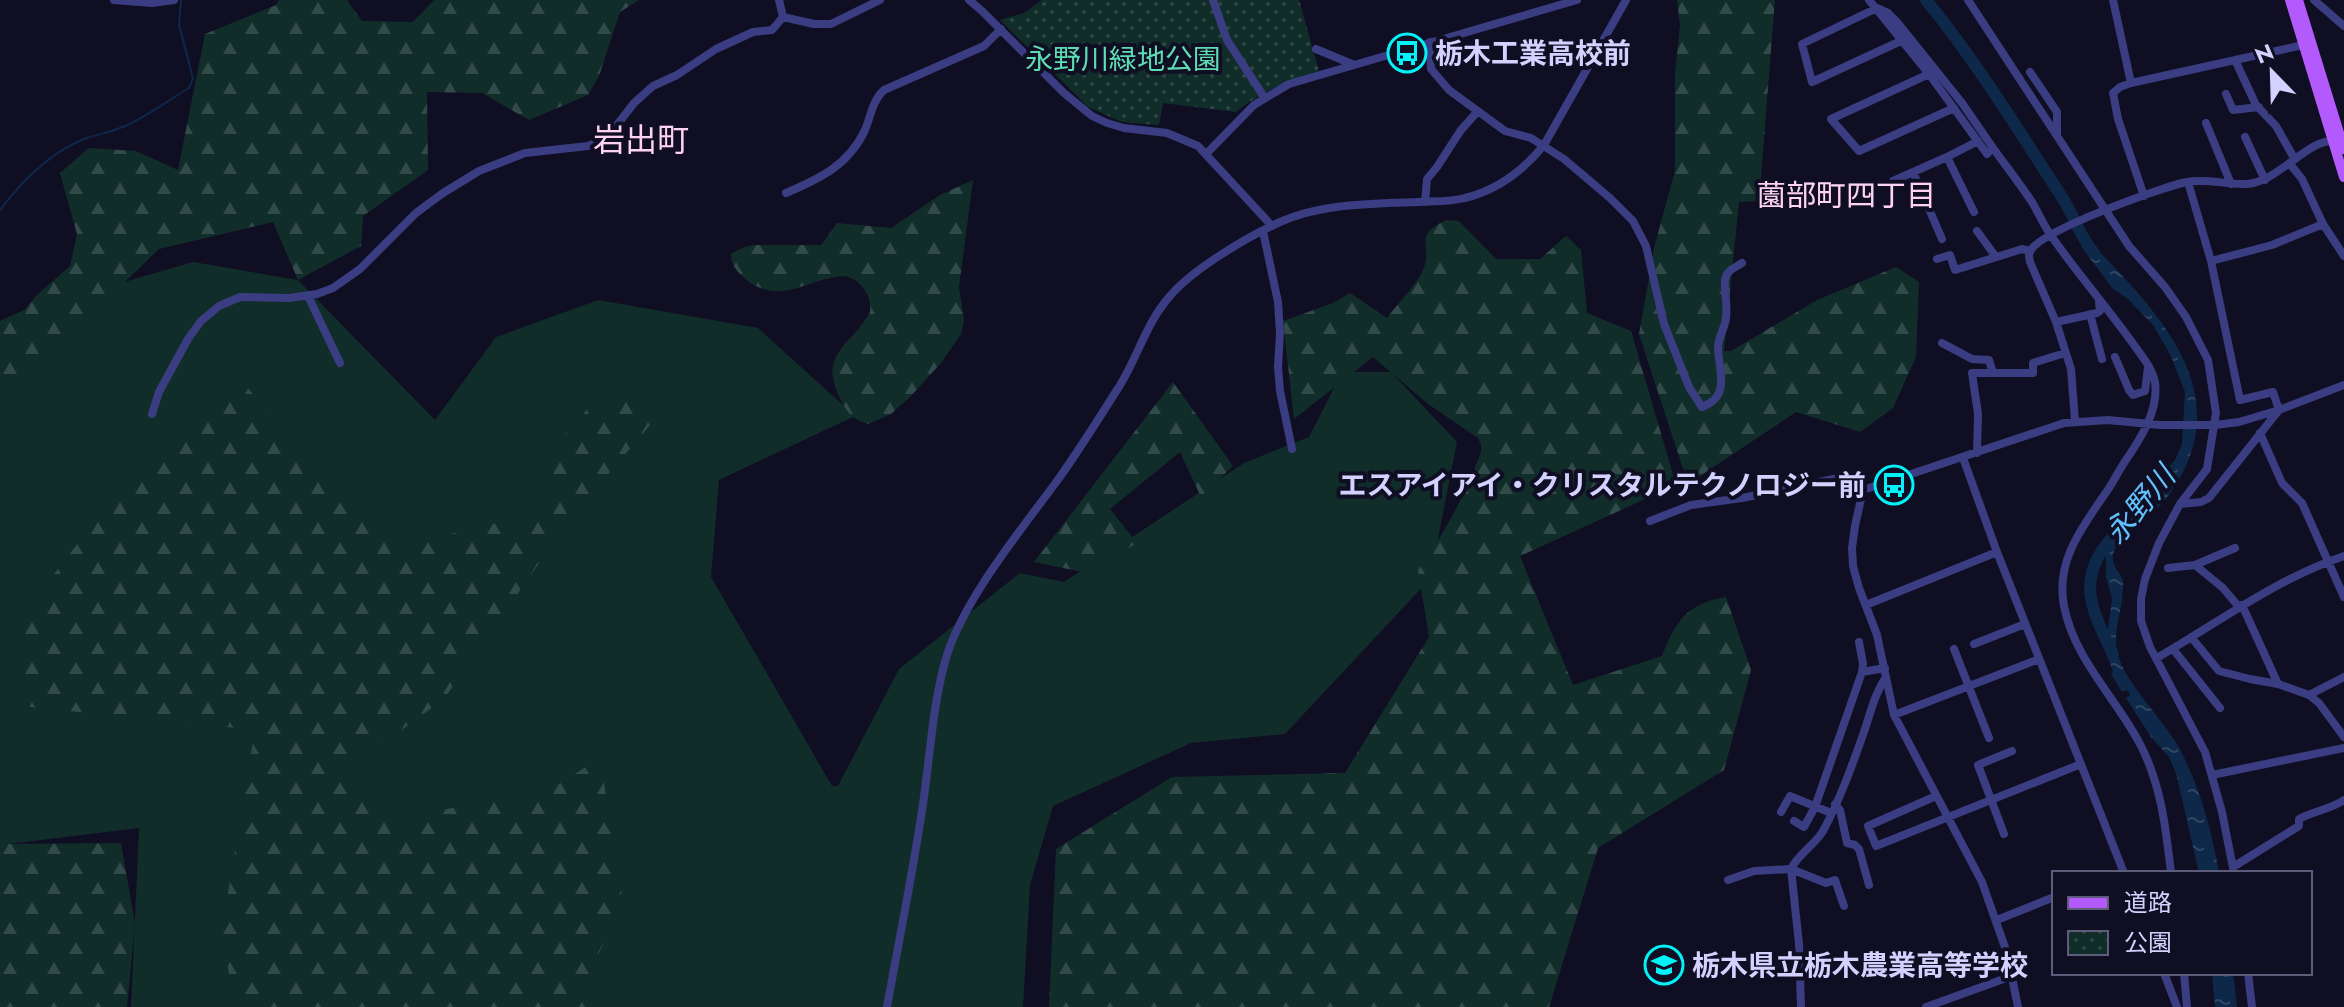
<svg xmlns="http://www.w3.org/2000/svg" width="2344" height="1007" font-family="Jost,'Noto Sans JP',sans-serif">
<defs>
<pattern id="forest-firs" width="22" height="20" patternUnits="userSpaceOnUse" patternTransform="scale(2)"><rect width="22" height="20" fill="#112d2a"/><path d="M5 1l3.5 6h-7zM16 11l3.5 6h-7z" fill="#334a4a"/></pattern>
<pattern id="park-dots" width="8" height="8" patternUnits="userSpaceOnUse" patternTransform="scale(2)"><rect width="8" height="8" fill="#112d2a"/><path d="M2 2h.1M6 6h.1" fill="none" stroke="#334a4a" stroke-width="1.8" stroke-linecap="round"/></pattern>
<pattern id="water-ripples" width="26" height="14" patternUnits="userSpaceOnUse" patternTransform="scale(2)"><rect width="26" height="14" fill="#0d2848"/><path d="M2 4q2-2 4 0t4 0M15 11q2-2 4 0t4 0" fill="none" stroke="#2f4663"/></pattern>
</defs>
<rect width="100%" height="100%" fill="#100e23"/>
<path fill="#112d2a" d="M193,262L298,280L435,420L496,337L598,300L758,328L855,416L719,480L711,577L832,786H838L899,669L1020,573L1064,582L1244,463L1309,437L1342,372H1391L1457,442L1430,579L1285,734L1191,743L1053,806L1030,885L1023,1007H131L139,828L0,845V391L114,285Z"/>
<path fill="url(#forest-firs)" d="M279,0H347L362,21L413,22L434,0H639L620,12L599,76L588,95L529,120L482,93L427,92L428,170L363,216L361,246L298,280L273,222L159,249L0,402V321L24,310L37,295L70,266L77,234L60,173L89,148L136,151L178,170L205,34L276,5Z
M1677,0H1775L1759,201L1739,202L1724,351H1731L1817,300L1896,267L1919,282L1916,357L1893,408L1860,432L1796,412L1688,484L1639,334L1655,244L1675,171V73L1680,25Z
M973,180L959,287L964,320L961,334L941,363L909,398L891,414L868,424C854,420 847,413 841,400C817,353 850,348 870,312C872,295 861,280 845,276C806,278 778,309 742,276C735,269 731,263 731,254L742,248L753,245H821L837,223L891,228L940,195Z
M1447,220L1459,221L1496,259H1540L1566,236L1581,250L1587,313L1631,331L1676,485L1520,556L1573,685L1662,656C1676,621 1686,604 1726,597L1751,670L1724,770L1598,848L1549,1007H1049L1056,849L1172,777L1345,773L1429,637L1418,570C1447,529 1463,499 1481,452V445L1478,438L1428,404L1373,357L1294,419L1283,321L1333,303L1350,293L1387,318C1398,303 1414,288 1422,272C1435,248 1410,235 1447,220Z
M1173,382L1233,466L1201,497L1180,452L1110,509L1137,543L1087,573L1034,562Z
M248,388L333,498L401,546L525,516L552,496L555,445L595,401L623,395L657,417L570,519L444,699L344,772L395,819L551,789L600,758L623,903L581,990L601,1007H234L222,929L255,730L30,707L19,655L20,643L32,607L48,582L89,529L180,439Z
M121,843L135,924L127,1007H0V844Z"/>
<path fill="url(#park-dots)" d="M1042,0H1299L1319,71C1288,81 1261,91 1236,112L1163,103L1159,125L1122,122L1088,107L1000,20L1024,13Z"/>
<path fill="url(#water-ripples)" d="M2088,240C2159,313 2244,396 2166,499C2154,515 2117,532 2113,556C2111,567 2123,574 2123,583C2124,603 2115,624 2116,644C2117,676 2163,718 2178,746C2199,784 2212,831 2219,873H2199L2176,773L2169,757L2151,737L2126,698L2130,695L2127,690L2122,692L2111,674L2113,671L2105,651L2112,599L2106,577V547L2117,527L2175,460L2182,444L2185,392L2171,356L2153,325L2128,299L2112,288L2081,246Z
M2212,973H2233L2237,1007H2215Z"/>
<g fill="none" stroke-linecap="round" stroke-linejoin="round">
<path stroke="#0d2848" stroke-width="2" d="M0,210C22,181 49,153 84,139C98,134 112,132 125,126C146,117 169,100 189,88L193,78L179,25L181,0"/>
<path stroke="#0d2848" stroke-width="12" d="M1926,0C1976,61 2017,128 2060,194C2073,213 2079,236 2094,253
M2113,654C2087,602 2075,573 2122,527"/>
<path stroke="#3a3d81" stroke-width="8" d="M114,0L152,3L174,0
M779,0L783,17
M969,0L982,11L1064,93L1092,116L1107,123L1124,128L1167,133L1198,146L1272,226
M1213,0L1227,40L1264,97
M1869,0L1929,74L1987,154L1993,148C2006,166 2020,184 2032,202C2038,212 2043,224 2050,234C2076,272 2107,307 2134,345C2142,356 2152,368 2155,382C2159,410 2141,438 2126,460C2119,470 2114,481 2107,491C2083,526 2055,561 2064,606C2074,659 2116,698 2140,744C2161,784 2166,829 2171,873
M1968,0L2129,246L2165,287L2186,317L2208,360L2216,413L2207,469L2180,504L2159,543L2145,579L2141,599V621L2150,647L2205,752L2222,812L2234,873
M2113,0L2131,83
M2314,0L2344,26
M783,17L814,24H831L880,0
M1903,40L1812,82L1802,44L1877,8L1888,13L1897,22L1962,103L1993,148
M1430,42L1431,69L1449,90L1505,131L1531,138L1564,159L1610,198L1633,221L1646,246L1664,324L1689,387L1702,407C1731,396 1719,372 1718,348C1718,337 1725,328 1726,318C1728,306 1724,292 1725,280C1726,271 1734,268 1742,263
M1316,49L1352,64
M2235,60L2256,105L2276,126L2294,158
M2030,72L2057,112V135
M1929,74L1831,119L1859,151L1954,108
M2226,94L2233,110L2259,107
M2206,123L2231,184
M2245,137L2265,180
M1207,153L1254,105L1289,84L1577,0
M2290,164L2302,179L2323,224L2344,256
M1913,172L1942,239
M1893,181L1947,157
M786,193C819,179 849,165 865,130C871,116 872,101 884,90L984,46L1001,29
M2144,196L2118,119L2113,93L2120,87L2131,83L2303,45
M1425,202L1427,179L1437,167L1461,130L1478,111
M1974,212L1947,157L1978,141
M1263,231L1278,302L1280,333L1278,367L1280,391L1292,449
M1977,231L1996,257
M1937,259L1950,255L1955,270L2022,249L2030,251
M2211,261L2272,245L2323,224
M308,296L340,363
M2090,314L2102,359
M2056,322L2097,313L2100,311L2099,302
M1942,343L1972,359L1989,360L1993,373H1972L1978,414L1977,453
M2115,357L2129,390L2133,395L2145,391L2148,367
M1993,373H2033V363L2065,353
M152,414L159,392L188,339L201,321L219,306L240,297L289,298L317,294L333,288L360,269L416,213L443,193L479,171L525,153L588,146L607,138L634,103L653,86L677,75L716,49L753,32L772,30L783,17
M2075,421L2071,369L2056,322L2030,262C2029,256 2028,255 2031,250C2043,230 2161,187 2187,182C2207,178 2226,185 2247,184C2281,181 2309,136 2338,141
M2260,433L2282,483L2302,503L2344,597
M1963,458L1997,552L2124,873
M1863,490L1855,526L1852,548L1853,566L1859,588L1877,635L1894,715L1982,882L2007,953L2018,1007
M1863,490L2064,423L2108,420L2160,425H2215L2239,422L2279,410L2344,385
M2180,504L2201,502L2209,498L2279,410L2273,392L2240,400L2211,261L2188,182
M1650,521L1691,505L1742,498L1833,479L1852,482L1863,490
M2195,565L2235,548
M2168,568L2195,565L2223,588L2239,607
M1866,605L1997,552
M2242,605L2278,684
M2191,637L2219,671L2250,679L2278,684L2309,695L2319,703L2344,737
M1974,644L2025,624
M1954,649L1989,738
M2173,649L2220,708
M2157,658C2219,622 2276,579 2344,556
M1862,672L1885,668
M2309,695L2344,677
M1894,715L2039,659
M2212,775L2344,748
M1936,796L1868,826L1876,846L2081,764
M1835,804L1840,810L1847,843L1855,845L1859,849L1869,885
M1781,812L1790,796L1831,813
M1794,821L1804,827L1815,807L1862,672L1863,664L1859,642
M2004,834L1978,765L2012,751
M2233,867L2299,826V819C2314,811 2331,809 2344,800
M1728,880L1754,871L1791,869L1826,883L1835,880L1844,906
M1997,920L2054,897
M2164,973L2177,1007
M2184,973L2187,1007
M2248,973L2252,1007
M887,1007C899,940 913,872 923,804C930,757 933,700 947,655C965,598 1021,530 1057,481C1078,452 1097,421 1117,390C1137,360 1145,324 1170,296C1193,269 1247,237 1280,222C1322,203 1371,204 1417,202C1433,201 1450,202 1465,198C1498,190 1523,171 1544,145L1626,0
M1801,1007L1799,944L1791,869C1798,854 1814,846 1823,831C1840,800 1853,763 1865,729C1871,711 1875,693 1886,677
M1926,1007L2012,976"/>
<path stroke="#b35afc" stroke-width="10" d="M2290,0L2344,177
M2298,0L2344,149"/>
</g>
<defs>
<symbol id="bus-ring" viewBox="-11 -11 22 22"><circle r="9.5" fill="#100e23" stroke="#04f2f7" stroke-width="1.5"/><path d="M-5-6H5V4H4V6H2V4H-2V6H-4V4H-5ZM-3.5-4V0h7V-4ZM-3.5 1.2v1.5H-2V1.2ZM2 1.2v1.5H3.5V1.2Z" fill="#04f2f7"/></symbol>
<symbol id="school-ring" viewBox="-11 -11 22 22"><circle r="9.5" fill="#100e23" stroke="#04f2f7" stroke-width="1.5"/><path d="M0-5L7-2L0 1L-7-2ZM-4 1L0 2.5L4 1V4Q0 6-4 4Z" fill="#04f2f7"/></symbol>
</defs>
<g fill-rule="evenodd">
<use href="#bus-ring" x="1385" y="31" width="44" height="44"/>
<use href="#bus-ring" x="1872" y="463" width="44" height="44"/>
<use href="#school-ring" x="1642" y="943" width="44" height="44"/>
</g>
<g text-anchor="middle" stroke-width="8" stroke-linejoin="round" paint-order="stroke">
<g font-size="28" font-weight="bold" fill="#d3d1fe" stroke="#100e23" text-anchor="start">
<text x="1435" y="63">栃木工業高校前</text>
<text x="1866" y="495" text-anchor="end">エスアイアイ・クリスタルテクノロジー前</text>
<text x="1692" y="975">栃木県立栃木農業高等学校</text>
</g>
<g font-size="28" fill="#5eddb4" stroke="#100e23">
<text x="1123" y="69">永野川緑地公園</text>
</g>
<g font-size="30" fill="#fed3f2" stroke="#100e23">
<text x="1846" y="206">薗部町四丁目</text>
</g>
<g font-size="30" font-style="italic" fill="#61c1fd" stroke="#100e23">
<text transform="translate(2140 505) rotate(-50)" y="10">永野川</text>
</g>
<g font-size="32" fill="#fed3f2" stroke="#100e23">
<text x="641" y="151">岩出町</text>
</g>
</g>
<rect x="2052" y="871" width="260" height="104" fill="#100e23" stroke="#5e5c7b" stroke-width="2"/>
<rect x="2068" y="897" width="40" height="12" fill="#b35afc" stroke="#5e5c7b" stroke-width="2"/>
<text x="2124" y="911" font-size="24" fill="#d3d1fe">道路</text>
<rect x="2068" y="931" width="40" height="24" fill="url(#park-dots)" stroke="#5e5c7b" stroke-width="2"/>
<text x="2124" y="951" font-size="24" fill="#d3d1fe">公園</text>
<g transform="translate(2272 72) rotate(337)" stroke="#100e23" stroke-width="6" paint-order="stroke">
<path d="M0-6L14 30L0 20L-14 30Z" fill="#d3d1fe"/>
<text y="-12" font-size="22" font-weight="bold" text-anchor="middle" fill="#d3d1fe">N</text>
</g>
</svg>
